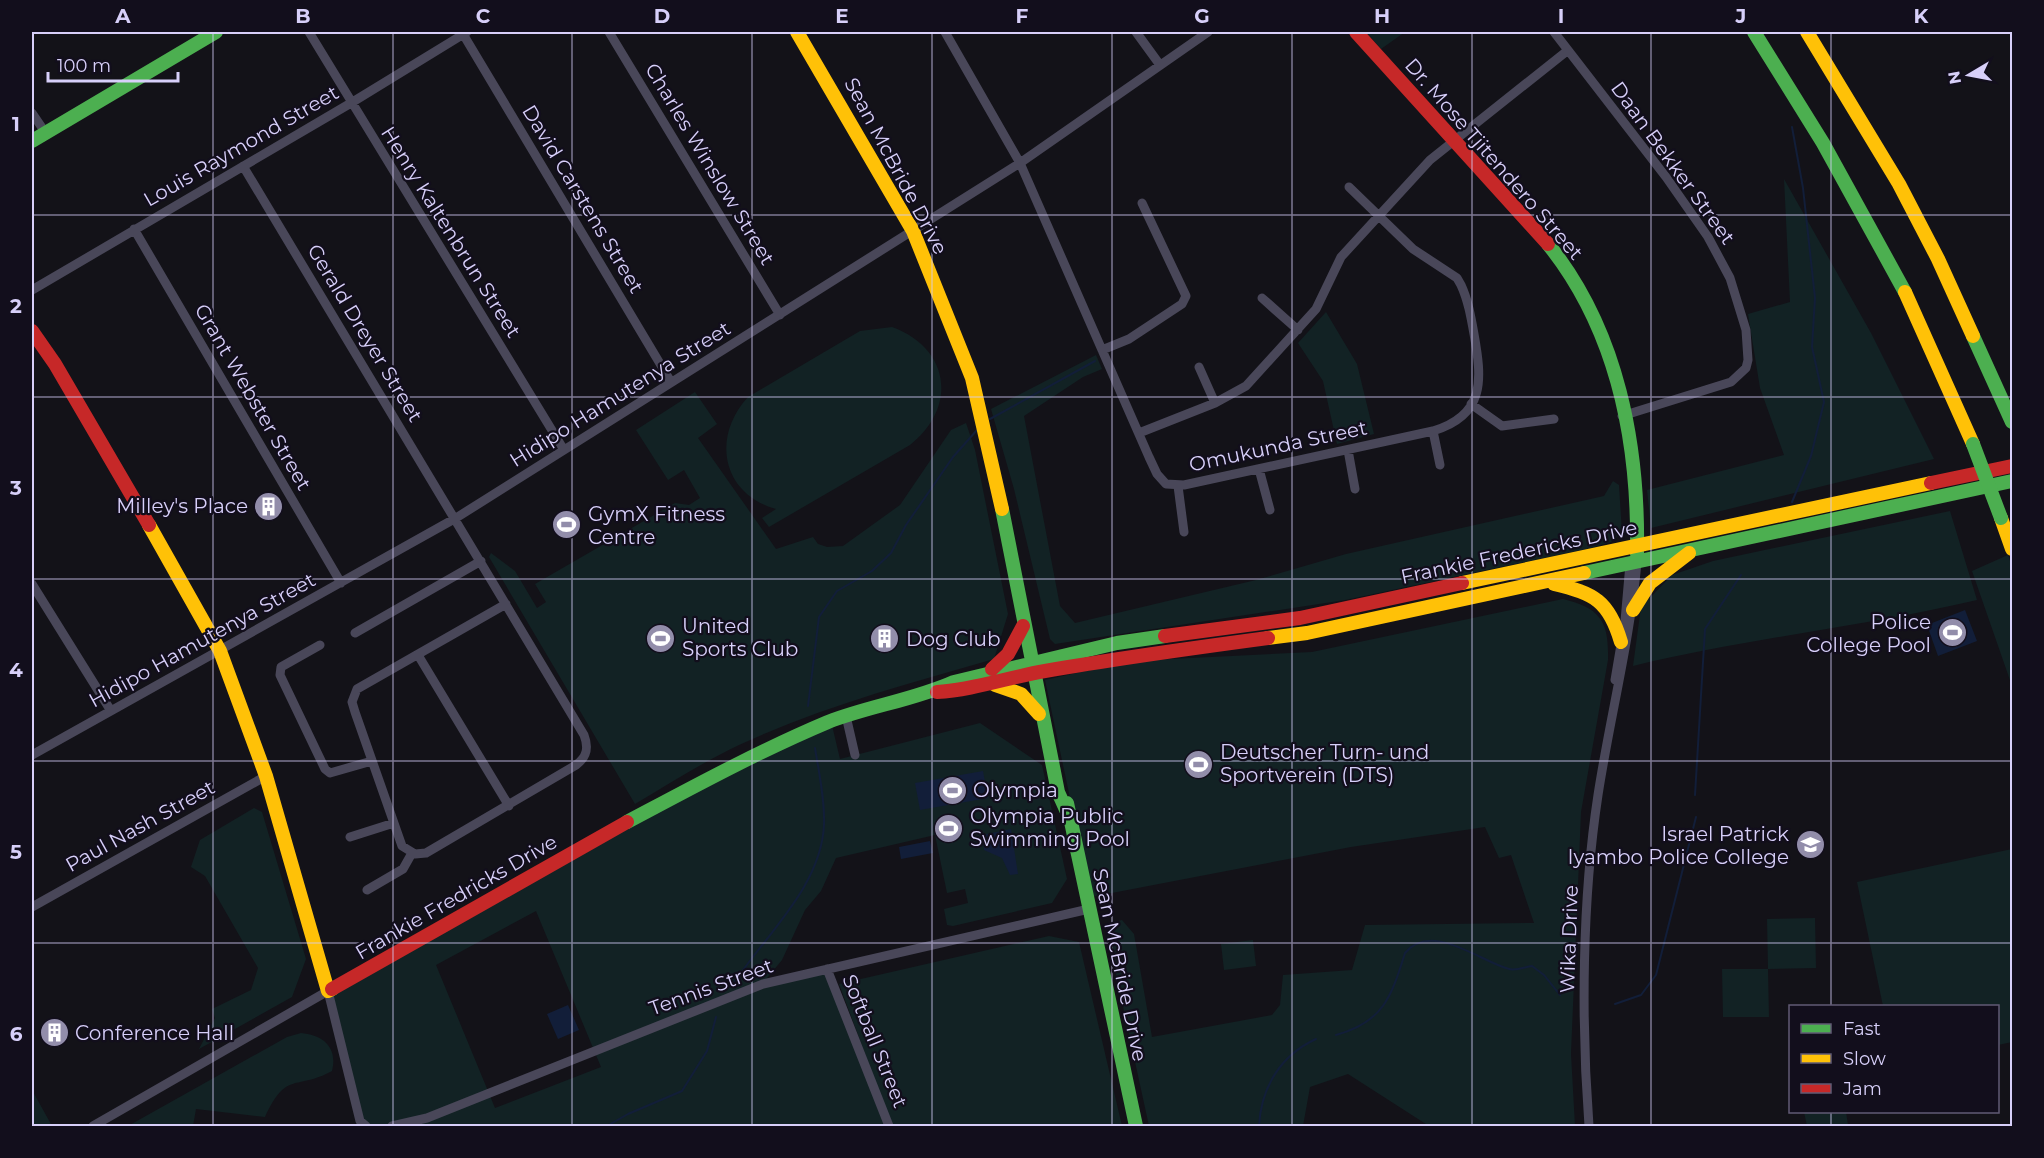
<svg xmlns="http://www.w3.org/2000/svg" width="2044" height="1158" font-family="Montserrat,sans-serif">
<rect width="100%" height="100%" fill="#131218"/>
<path fill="#122224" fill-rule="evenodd" d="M1366,32H1405L1381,49Z
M1784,179L1871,333L1934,459L1651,528L1647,490L1784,455L1760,388L1748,314L1790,302Z
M1326,312L1357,364L1374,434L1337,444L1323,381L1298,343Z
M892,327C950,348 958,407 910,445L769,527L762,518L776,509C722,494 711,437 748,397L860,331Z
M1096,355L1102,369L1083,377L1024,416L1060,606L1075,623L1256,580L1346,554L1604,496L1613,481L1619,485L1622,533L1611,542L1591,548L1345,600L1055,644L1050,639L1014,489L991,409Z
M695,392L717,424L698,438L776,549L813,537L818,544L827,547L843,546L900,505L951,430L966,423L975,450L1008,614L994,659C907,684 821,707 739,745C703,762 669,784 635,804L489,557L491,553L515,571L537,608L546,602L535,584L675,503L689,505L700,498L684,470L668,480L636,430Z
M1950,511L1977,600C1863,627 1747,638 1633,666L1641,607L1672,575L1713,561Z
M2008,555L2012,567V686L1972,571Z
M1563,599C1601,608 1609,622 1608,660L1581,812L1571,1054L1575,1126H1429L1348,1074L1310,1087L1303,1126H1149L1107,933L1110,923L1122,920L1134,934L1152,1037L1272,1015L1280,1005L1283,975L1352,970L1365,925L1534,923L1511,855L1499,858L1485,827L1351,847L1091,897L1045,680L1130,661L1312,652Z
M831,721L840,759L980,723L1042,765L1067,879L1052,903L953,926L947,925L944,909L968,903L965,889L947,893L935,835L836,858L821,891L805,910L782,960L763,983L827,969L889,1126H360L328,991L746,758ZM536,911L601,1067L495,1108L436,965Z
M254,808L262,812L306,959L292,997L199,1049L215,1018L212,1009L251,990L258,968L205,876L191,867L200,840Z
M2012,849V1042L1998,1045V1006H1883L1857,882Z
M1815,918L1816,968L1768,969L1769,1017H1723L1722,969H1768L1767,919Z
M1049,936L1079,942L1122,1126H892L839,984Z
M1253,940L1256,966L1224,970L1221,944Z
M301,1033C323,1035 338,1047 332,1071C295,1091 287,1070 265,1117L196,1109L193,1126H128L287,1037Z
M32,1090L52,1126H32Z
M1804,1112H1846L1848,1125L1807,1126Z"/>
<path fill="#121e39" d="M1965,610L1977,641L1938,656L1927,625Z
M983,771L988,798L920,810L915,783Z
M1011,829L1018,874L1010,875L1002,858L984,850L982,835Z
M930,841L933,853L901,859L899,847Z
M568,1005L579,1030L558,1039L547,1014Z"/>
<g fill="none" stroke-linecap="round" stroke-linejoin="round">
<path stroke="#121e39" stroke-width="2" d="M990,419L1095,361
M1792,502L1811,456L1824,402L1812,347L1815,298L1803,188L1792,127
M808,706L819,617L837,591L872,571L891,553L906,525L953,457L977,430
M1695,795L1705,629L1741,575
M732,986C763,937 821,888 824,825C825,800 819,773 815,748
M1615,1004L1641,995L1656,975L1696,817
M1336,1035C1383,1022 1391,998 1405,953C1432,921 1479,961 1509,969C1516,971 1525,967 1532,966L1544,975L1560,995
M607,1126L628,1114L682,1091L707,1051L716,1017
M1259,1126C1261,1087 1281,1055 1316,1039"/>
<path stroke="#494759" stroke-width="9" d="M309,32L564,450
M609,32L780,315
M945,32L1020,163L1149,457L1157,474L1166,484L1184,485L1433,431C1486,415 1482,379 1474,334C1471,317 1468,300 1461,285L1457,278L1413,249L1349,187
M1136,32L1160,65
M1554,32L1666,177L1708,237L1730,278L1746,330L1748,360L1746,368L1731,382L1622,416
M463,34L671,382
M32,113L45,132
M243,166L584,735C589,748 587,757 576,765L426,853L415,854L402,846L355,712L352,702L357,689L506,604
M134,229L341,583
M32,290L351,103L467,32
M1262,298L1298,330
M1102,350L1129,339L1182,304L1186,296L1142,203
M1199,367L1215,403
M1471,404L1502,426L1554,419
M1433,431L1440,465
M1139,433L1215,403L1246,386L1316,309L1341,257L1430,160L1567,51
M1348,450L1355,489
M1259,469L1270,510
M1178,486L1184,532
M32,584L111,711
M355,633L481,561
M320,645L281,667L280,675L325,769L330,773L372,761
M418,655L509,806
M1615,680L1625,621L1630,564
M846,716L855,755
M32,755L456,518L1020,163L1208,32
M350,837L394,823
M367,890L403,869L412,853
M32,907L266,776
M827,969L889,1126
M93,1126L328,991L360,1121L366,1126
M392,1126L427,1118L763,984L1089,909
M1589,1126C1581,1021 1582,900 1598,795C1610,717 1630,641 1637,562"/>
<path stroke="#4caf50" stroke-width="14" d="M1754,32L1823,143L1905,292
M32,141L216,32
M1548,244C1618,331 1639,445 1637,554
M1973,336L2012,422
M1002,509L1058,792L1067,812
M1584,573L2012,481
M1067,803L1136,1126
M627,822C693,787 759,751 828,722C869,706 914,700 954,682L1117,643L1165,636"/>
<path stroke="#ffc107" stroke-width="14" d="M797,32L913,231L972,378L1002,509
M1807,32L1899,184L1938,259L1973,336
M1905,292L1973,444
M2001,518L2012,549
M149,525L220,651L266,776L328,991L332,989
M1462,583L1931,483
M1554,584C1594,593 1609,601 1621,642
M1633,610L1650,583L1689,553
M1268,638L1307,633L1584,573
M995,685L1021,694L1039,714"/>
<path stroke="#c62828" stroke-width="14" d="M1356,32L1548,244
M32,331L55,364L149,525
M1931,483L2012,466
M1165,636L1300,618L1462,583
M992,669L1008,654L1023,626
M937,692C974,690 1009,677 1045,671C1119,658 1193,648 1268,638
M332,989L627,822"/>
<path stroke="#4caf50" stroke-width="14" d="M1973,444L2001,518"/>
</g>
<path fill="none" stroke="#d7cff9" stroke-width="1.5" stroke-opacity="0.55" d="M213,32V1126M393,32V1126M572,32V1126M752,32V1126M932,32V1126M1112,32V1126M1292,32V1126M1472,32V1126M1651,32V1126M1831,32V1006M32,215H2012M32,397H2012M32,579H2012M32,761H2012M32,943H2012M1831,1112V1126"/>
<defs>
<symbol id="building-disc" viewBox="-11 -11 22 22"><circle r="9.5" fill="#928daa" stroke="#120e1c"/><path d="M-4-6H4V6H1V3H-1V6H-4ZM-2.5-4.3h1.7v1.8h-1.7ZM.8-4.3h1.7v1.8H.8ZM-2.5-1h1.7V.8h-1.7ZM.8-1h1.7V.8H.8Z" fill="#fff"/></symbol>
<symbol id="stadium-disc" viewBox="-11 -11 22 22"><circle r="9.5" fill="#928daa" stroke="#120e1c"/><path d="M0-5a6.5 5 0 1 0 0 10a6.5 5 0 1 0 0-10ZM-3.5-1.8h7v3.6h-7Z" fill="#fff"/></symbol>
<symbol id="university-disc" viewBox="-11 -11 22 22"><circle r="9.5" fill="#928daa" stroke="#120e1c"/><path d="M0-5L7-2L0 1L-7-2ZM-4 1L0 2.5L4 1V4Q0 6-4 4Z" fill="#fff"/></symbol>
</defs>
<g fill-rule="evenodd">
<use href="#building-disc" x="252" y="490" width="33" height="33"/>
<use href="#stadium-disc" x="550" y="508" width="33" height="33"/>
<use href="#stadium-disc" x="1936" y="616" width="33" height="33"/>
<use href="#stadium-disc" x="644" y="622" width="33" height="33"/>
<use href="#building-disc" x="868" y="622" width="33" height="33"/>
<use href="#stadium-disc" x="1182" y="748" width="33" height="33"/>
<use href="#stadium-disc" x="936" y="774" width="33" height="33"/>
<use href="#stadium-disc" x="932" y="812" width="33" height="33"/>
<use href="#university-disc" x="1794" y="828" width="33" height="33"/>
<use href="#building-disc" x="38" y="1016" width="33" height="33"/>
</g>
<g text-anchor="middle" stroke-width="4.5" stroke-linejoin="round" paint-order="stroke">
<g font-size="20" fill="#d7cff9" stroke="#120e1c">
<text transform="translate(241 146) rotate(-30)" y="7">Louis Raymond Street</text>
<text transform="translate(1494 159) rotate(49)" y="7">Dr. Mose Tjitendero Street</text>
<text transform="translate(1673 163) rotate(54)" y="7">Daan Bekker Street</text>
<text transform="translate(710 164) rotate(59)" y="7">Charles Winslow Street</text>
<text transform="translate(896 166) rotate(62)" y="7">Sean McBride Drive</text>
<text transform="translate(583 199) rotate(59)" y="7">David Carstens Street</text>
<text transform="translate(451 232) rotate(58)" y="7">Henry Kaltenbrun Street</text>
<text transform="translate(365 333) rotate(59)" y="7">Gerald Dreyer Street</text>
<text transform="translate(620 394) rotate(-32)" y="7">Hidipo Hamutenya Street</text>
<text transform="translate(253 397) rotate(60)" y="7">Grant Webster Street</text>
<text transform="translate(1278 446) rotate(-12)" y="7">Omukunda Street</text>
<text transform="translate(1519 552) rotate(-12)" y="7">Frankie Fredericks Drive</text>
<text transform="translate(202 640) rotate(-29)" y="7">Hidipo Hamutenya Street</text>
<text transform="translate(140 826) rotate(-29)" y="7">Paul Nash Street</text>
<text transform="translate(456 897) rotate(-30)" y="7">Frankie Fredricks Drive</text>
<text transform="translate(1569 939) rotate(-88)" y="7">Wika Drive</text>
<text transform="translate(1120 965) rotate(78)" y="7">Sean McBride Drive</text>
<text transform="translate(711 987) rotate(-20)" y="7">Tennis Street</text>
<text transform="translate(875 1041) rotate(68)" y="7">Softball Street</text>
</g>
<g font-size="20" fill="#d7cff9" stroke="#120e1c" text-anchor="start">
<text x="248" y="513" text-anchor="end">Milley's Place</text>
<text x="588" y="521">GymX Fitness<tspan x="588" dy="23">Centre</tspan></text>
<text x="1931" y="629" text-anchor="end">Police<tspan x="1931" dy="23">College Pool</tspan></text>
<text x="682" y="633">United<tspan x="682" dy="23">Sports Club</tspan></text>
<text x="906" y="646">Dog Club</text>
<text x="1220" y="759">Deutscher Turn- und<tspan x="1220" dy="23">Sportverein (DTS)</tspan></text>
<text x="973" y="797">Olympia</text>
<text x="970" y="823">Olympia Public<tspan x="970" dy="23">Swimming Pool</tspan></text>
<text x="1789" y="841" text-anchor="end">Israel Patrick<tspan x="1789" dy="23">Iyambo Police College</tspan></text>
<text x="75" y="1040">Conference Hall</text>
</g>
</g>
<rect width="2044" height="1158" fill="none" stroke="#120e1c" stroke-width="66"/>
<rect x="1789" y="1005" width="210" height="108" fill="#120e1c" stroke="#615b74" stroke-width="1.5"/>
<rect x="1801" y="1024" width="30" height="9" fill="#4caf50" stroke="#615b74" stroke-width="1.5"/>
<text x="1843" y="1035" font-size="18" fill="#d7cff9">Fast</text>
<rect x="1801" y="1054" width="30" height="9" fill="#ffc107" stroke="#615b74" stroke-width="1.5"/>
<text x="1843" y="1065" font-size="18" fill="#d7cff9">Slow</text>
<rect x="1801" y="1084" width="30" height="9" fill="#c62828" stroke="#615b74" stroke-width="1.5"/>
<text x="1843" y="1095" font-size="18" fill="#d7cff9">Jam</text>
<g transform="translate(1969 75) rotate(260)" stroke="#120e1c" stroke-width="4.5" paint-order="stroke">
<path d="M0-4.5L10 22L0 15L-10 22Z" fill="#d7cff9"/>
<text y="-9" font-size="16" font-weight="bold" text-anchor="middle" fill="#d7cff9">N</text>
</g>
<path d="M48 72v9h130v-9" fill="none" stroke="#d7cff9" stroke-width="3"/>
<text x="57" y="72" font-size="18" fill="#d7cff9" stroke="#120e1c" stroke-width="4.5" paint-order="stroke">100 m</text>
<rect x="33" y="33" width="1978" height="1092" fill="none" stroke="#d7cff9" stroke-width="2"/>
<g font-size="20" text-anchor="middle" font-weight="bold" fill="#d7cff9">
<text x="123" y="23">A</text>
<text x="303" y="23">B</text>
<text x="483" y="23">C</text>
<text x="662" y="23">D</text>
<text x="842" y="23">E</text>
<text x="1022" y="23">F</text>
<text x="1202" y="23">G</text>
<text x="1382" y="23">H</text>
<text x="1561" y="23">I</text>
<text x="1741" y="23">J</text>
<text x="1921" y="23">K</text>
<text x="16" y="131">1</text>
<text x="16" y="313">2</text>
<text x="16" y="495">3</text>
<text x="16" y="677">4</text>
<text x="16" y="859">5</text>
<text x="16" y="1041">6</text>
</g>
</svg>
